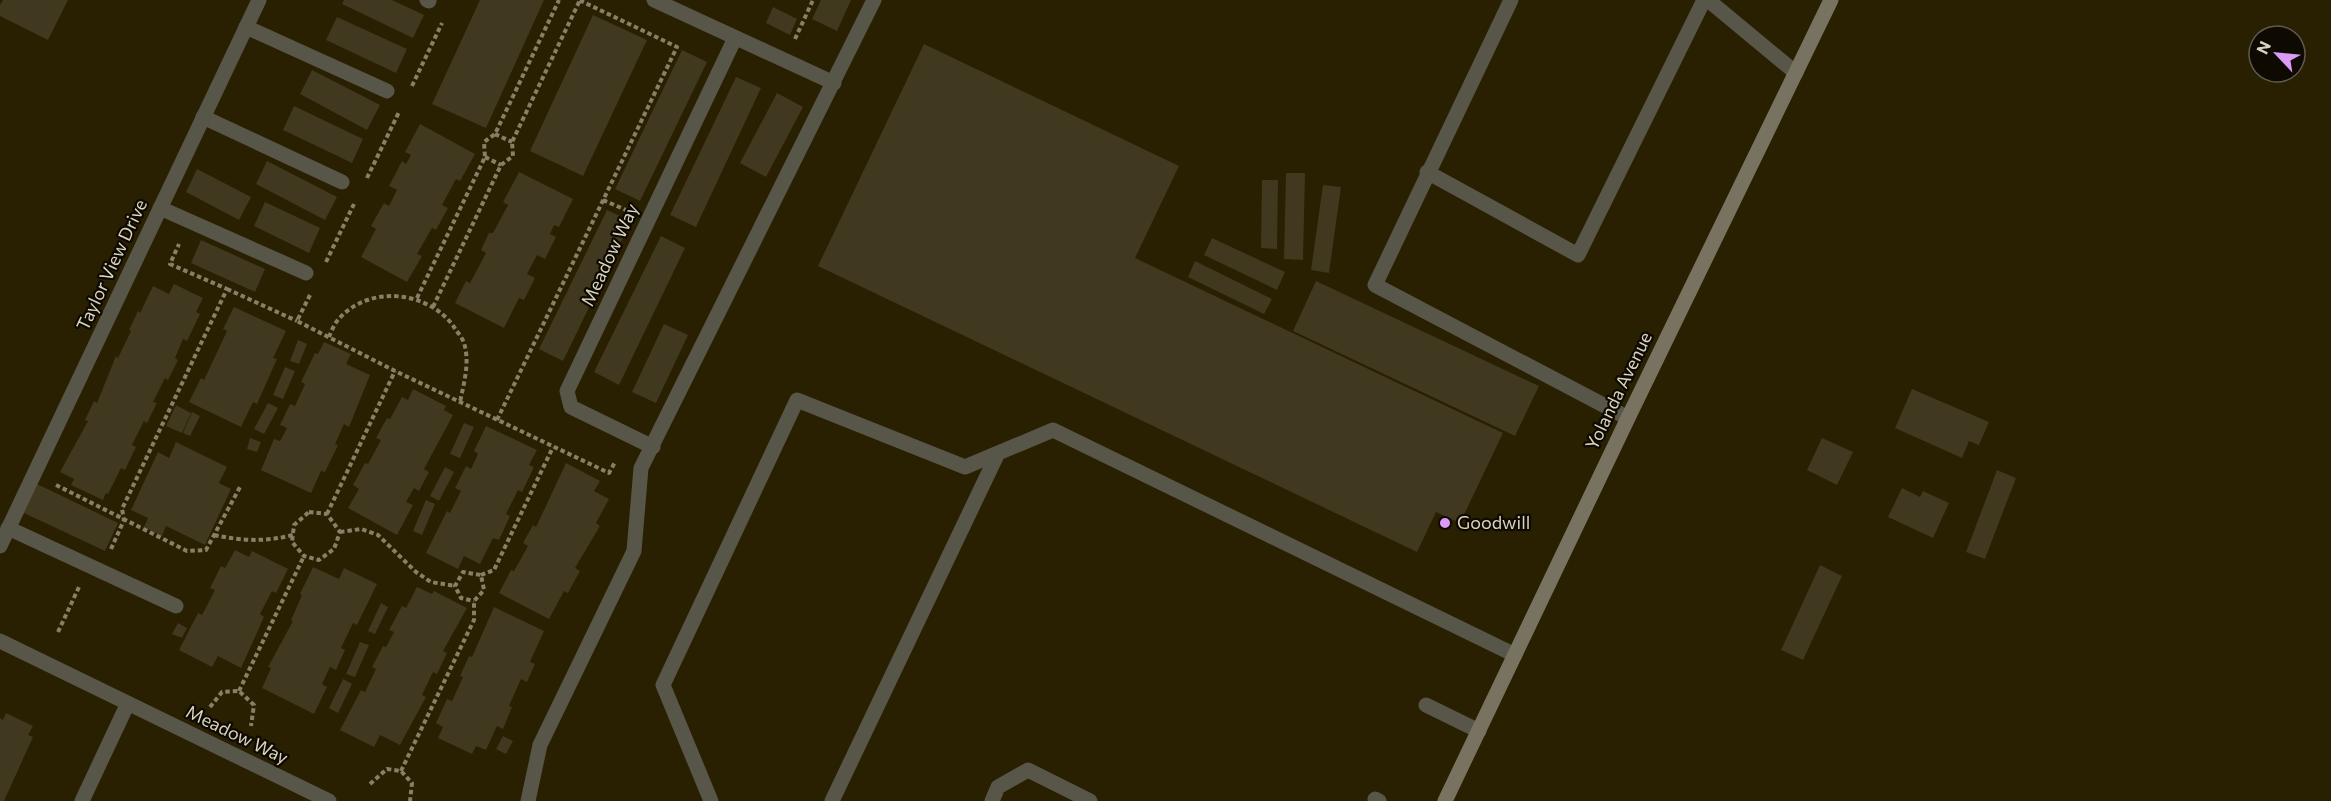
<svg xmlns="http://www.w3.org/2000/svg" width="2331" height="801" font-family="Commissioner,sans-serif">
<rect width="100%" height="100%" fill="#291f01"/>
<path fill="#40381f" d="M3,0H68L48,40L0,16V5Z
M344,0H392L424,15L413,38L342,4Z
M480,0H544L486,128L432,104Z
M821,0H851L837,31L812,19Z
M773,7L797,19L790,35L766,23Z
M593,15L647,40L583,176L530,151Z
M337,17L407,49L396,73L326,40Z
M924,44L1179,166L1135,258L1503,433L1460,523L1436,512L1417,552L818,266Z
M682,50L707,62L640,201L615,189Z
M312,70L380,105L367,130L300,94Z
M736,77L761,88L696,227L670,215Z
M777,93L803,107L766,177L740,163Z
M294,106L363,139L352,163L283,130Z
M420,124L475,154L460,181L456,179L442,205L448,208L436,230L432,228L417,254L422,256L407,282L361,257L376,229L371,226L384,203L389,206L397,190L389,186L402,161L406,164L411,155L405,152Z
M267,161L337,197L325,220L256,184Z
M197,169L251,197L239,220L186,192Z
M519,172L573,199L559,227L554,225L550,234L556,237L545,259L537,255L527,274L535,278L524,300L519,298L504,328L455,303L466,281L470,283L486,253L481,250L489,233H493L508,205L503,202Z
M1286,173H1305L1303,260L1284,259Z
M1262,180H1278L1277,249L1261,248Z
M1323,185L1341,187L1329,273L1311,270Z
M265,202L320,228L309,253L254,226Z
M607,210L631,221L563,361L539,349Z
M661,236L685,248L619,385L594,372Z
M1212,238L1285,272L1277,290L1204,255Z
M201,240L265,269L255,292L191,263Z
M1195,261L1272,299L1264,314L1188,277Z
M1316,281L1539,386L1515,436L1293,331Z
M174,284L203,298L196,312L200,314L187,341L183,339L175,358L178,360L168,380L165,378L153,402L157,403L147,423L144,421L132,445L136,447L125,470L121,468L108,494L106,493L103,500L71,485L74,479L60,472L88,421L85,420L94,401L97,403L116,356L118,358L131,331L129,330L138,311L140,313L153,286L169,294Z
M234,307L286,331L273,358L277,359L257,404L253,402L241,427L189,402L201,378L204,380L227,331L223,329Z
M664,324L688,335L656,403L632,392Z
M298,340L307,344L299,364L290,361Z
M324,342L351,354L346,364L370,375L349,427L344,424L335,444L338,445L325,472L321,471L311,493L261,470L274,439L280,441L287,428L280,425L290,404L295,406L305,384L301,382L315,353L318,354Z
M285,367L295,371L283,399L273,395Z
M413,389L446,406L444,410L453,415L424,469L429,472L419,491L414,488L406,502L413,505L397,535L348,508L359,489L353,485L365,463L368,464L381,440L376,438L387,418L390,419L402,397L408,400Z
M1912,389L1989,422L1979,445L1969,441L1962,458L1895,428Z
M268,403L278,408L264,434L254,429Z
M176,405L191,413L182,433L166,426Z
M192,412L200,416L190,436L183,433Z
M464,423L474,427L460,458L450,454Z
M486,426L537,450L529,465L534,467L522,492L518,490L506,514L510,516L499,540L493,538L480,564L464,556L458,569L426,553L447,511L450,513L461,491L455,488L466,466L471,469L478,454L474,451Z
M250,438L261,442L257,452L247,449Z
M1822,438L1853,452L1837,485L1807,470Z
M176,442L227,467L219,483L231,489L205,545L166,526L162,536L144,527L148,518L131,510L158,452L169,458Z
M566,463L600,481L594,491L609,499L596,523L600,526L575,568L580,571L568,593L564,591L549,619L499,593L511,570L514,571L528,546L523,543L533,525L536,527Z
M445,467L454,472L439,501L430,496Z
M1997,470L2016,478L1985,559L1966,552Z
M37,484L118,523L105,551L24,513Z
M1902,488L1920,497L1923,491L1949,503L1933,538L1888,517Z
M426,500L435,504L422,535L413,531Z
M235,550L249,557L252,551L288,569L276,593L272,591L260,614L264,617L241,668L218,656L212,667L179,650L198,613L202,615L215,590L210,588L221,566L225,568Z
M1820,565L1842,576L1803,660L1781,650Z
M313,567L339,579L344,568L377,584L357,625L353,623L341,648L345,650L336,670L330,667L322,684L327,687L314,714L262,688L271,668L268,667L293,621L291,620L302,595L300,594Z
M417,587L432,594L434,591L467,608L443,651L447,653L437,674L433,672L422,695L426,697L400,745L380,735L374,747L340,730L361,690L365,692L376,669L372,667L383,646L386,647L394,632L389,630L402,606L406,608Z
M381,603L388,607L375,634L368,631Z
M494,607L544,631L530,662L535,664L527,682L521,679L509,706L512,707L503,729L497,726L486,750L476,746L472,754L438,738L443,727L436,723L447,699L452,701L463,677L460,676L469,656L472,657Z
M178,623L187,628L182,638L172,634Z
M360,642L369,645L355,677L346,674Z
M343,679L352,684L338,713L329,708Z
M6,713L33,726L28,735L33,737L4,801H0V718L3,720Z
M503,736L513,741L506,754L496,749Z"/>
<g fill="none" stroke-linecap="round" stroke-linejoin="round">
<path stroke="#878068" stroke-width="4" stroke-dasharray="4.5 3" stroke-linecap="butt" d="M795,39L813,0
M412,86L442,23
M495,134L512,142
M485,157L501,165
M367,178L399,112
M603,200L626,210
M326,262L354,204
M227,289L297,321
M310,295L297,321L395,371L609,473L615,462
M417,298L485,157L484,142L495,134L559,0
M433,307L501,165L513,156L512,142L580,0
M329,337C331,332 334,325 337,321C367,284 428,290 454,327C457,332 462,337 464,343C470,362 464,383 460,402
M497,420L677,47L579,0
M56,485L187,551L206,550L240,487
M309,512L327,514L340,532L334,549L319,560L304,556L292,542L294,525Z
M327,514L395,371
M340,532L361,529L378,535L416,572L431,582L455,586
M214,535C242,541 265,542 293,535
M111,549L124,520L122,509L227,289L170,264L179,244
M481,575L494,570L553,447
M58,632L79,587
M239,691L304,556
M210,707L222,692L239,691L254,705L251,726
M401,771L474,620V601L484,590L481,575L463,572L455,586L461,598L474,601
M370,784L387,769L401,771L412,783L410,801"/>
<path stroke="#585549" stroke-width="15" d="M427,0L429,1
M1511,0L1375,285L1628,418
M1708,0L1796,73
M246,27L387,91
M203,117L342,182
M1427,172L1578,255L1704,0
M160,208L306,273
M8,528L176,606
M1426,705L1479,731
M1375,799L1379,801
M711,801L663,685L797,400L965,467L1053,430L1515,655
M832,801L998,453
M992,801L998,787L1028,770L1090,801"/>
<path stroke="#585549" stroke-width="15" d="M654,0L834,83
M653,447L571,407L567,391L735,38
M0,546L259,0
M0,641L329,801
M82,801L128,703
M528,801L540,745L634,551L641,468L874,0"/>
<path stroke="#787260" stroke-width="15" d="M1445,801L1628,418L1831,0"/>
</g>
<circle fill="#db9af6" stroke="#0e0a01" stroke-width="2" cx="1445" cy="523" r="6"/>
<g text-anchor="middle" stroke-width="4.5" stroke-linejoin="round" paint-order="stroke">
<g font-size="18" fill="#d9d4c2" stroke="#0e0a01">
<text transform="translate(610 255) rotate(-65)" y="6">Meadow Way</text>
<text transform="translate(112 265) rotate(-65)" y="6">Taylor View Drive</text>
<text transform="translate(1619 391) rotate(-64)" y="6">Yolanda Avenue</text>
<text transform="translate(237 735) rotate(26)" y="6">Meadow Way</text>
</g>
<g font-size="18" fill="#d9d4c2" stroke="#0e0a01" text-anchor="start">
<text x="1457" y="529">Goodwill</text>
</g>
</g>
<g transform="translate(2277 54) rotate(296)"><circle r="28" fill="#0e0a01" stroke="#5f5b4e" stroke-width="1.5"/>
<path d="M0-4.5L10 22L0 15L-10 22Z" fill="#db9af6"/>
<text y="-9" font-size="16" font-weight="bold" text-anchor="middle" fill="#d9d4c2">N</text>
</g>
</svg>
